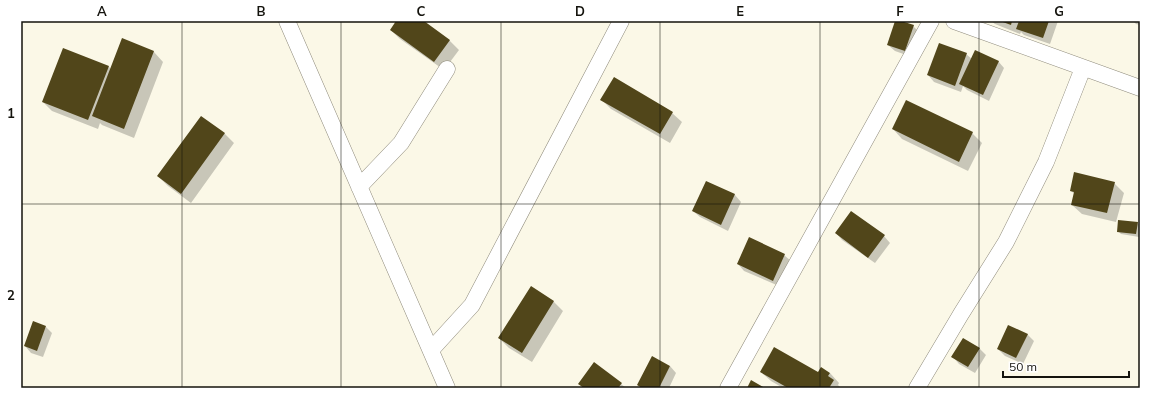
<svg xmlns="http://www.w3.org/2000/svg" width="1161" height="409" font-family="Mulish,sans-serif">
<rect width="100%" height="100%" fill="#fbf8e7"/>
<path fill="#0003" d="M397,21H422L449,40L459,50L444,70L400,39L391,30Z
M896,21L913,26L920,33L912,57L895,51L888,45Z
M991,21H1058L1050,44L1024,35L1021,32L1020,34L995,24Z
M1133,21H1140V25L1136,24Z
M123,40L154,52L163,62L134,138L102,125L100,123L98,129L52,111L43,102L109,67L111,69Z
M966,54L972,59L998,61L1004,68L989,101L967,90L963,86L961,92L934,82L928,75Z
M602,100L672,113L682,122L670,143L611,109Z
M201,117L225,134L234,143L191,203L168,186L158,176Z
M893,129L972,133L982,143L968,171L902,139Z
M707,182L735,195L741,202L728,231L700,217L693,211Z
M1114,183L1124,193L1116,222L1082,214L1072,205L1075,194L1071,191Z
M1137,223L1140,225L1139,237L1121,234L1118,231Z
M836,233L884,236L890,243L875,263L842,240Z
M784,255L791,261L779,286L744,271L738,264Z
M531,288L554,302L563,311L532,362L509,348L499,338Z
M46,327L52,333L43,357L31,353L25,346Z
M1027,334L1034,341L1023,364L1005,356L998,349Z
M980,349L986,355L975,373L959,364L953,357Z
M594,364L621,384L626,388H584L580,384Z
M670,366L676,373L669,388H641L639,385Z
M761,372L830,373L839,383L838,385L841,388H783L771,381Z"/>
<path fill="#51461a" d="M396,21H424L450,40L434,62L390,30Z
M895,21H901L914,25L905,51L887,45Z
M1000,21H1012L1011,25Z
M1019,21H1049L1043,38L1016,29Z
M122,38L154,51L124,129L92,116Z
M939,43L967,53L955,86L927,75Z
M63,48L109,66L88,120L42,102Z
M975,50L999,61L983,95L959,84Z
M614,77L673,112L660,134L600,100Z
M906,100L973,132L959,162L892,129Z
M201,116L225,133L181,194L157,176Z
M1074,172L1115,182L1107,213L1071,205L1074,192L1070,191Z
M706,181L735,194L721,225L692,211Z
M851,211L885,235L868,258L835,233Z
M1118,220L1138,222L1136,234L1117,232Z
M749,237L785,254L773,281L737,264Z
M531,286L554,301L522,353L498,338Z
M33,321L46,326L37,351L24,346Z
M1008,325L1028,334L1016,358L997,349Z
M963,338L980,348L968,367L951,357Z
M774,347L818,372L821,367L830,373L828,376L834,380L829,388H788L760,372Z
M652,356L670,366L659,388H642L637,385Z
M594,362L622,383L618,388H584L578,384Z
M751,380L765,388H747Z"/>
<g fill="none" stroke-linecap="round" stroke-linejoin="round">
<defs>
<path id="minor" d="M287,21L447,388
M954,21L1140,88
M359,187L401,143L447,69
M431,350L472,305L621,21
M728,388L931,21
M917,388L961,314L1006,242L1046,162L1083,68"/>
</defs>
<use href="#minor" stroke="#8f8b7c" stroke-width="17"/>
<use href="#minor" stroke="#fff" stroke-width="16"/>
</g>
<path fill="none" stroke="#14130d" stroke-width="1" stroke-opacity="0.55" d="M182,21V388M341,21V388M501,21V388M660,21V388M820,21V388M979,21V388M21,204H1140"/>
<rect width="1161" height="409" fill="none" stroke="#ffffff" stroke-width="44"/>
<path d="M1003 371v6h126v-6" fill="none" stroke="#14130d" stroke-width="2"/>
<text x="1009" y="371" font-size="12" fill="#14130d" stroke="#ffffff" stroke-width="3" paint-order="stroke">50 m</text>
<rect x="22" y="22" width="1117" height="365" fill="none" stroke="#14130d" stroke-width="1.5"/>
<g font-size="13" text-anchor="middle" font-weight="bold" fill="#14130d">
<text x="102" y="16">A</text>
<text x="261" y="16">B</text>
<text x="421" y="16">C</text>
<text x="580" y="16">D</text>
<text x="740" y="16">E</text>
<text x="900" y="16">F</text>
<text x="1059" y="16">G</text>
<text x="11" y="118">1</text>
<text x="11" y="300">2</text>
</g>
</svg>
